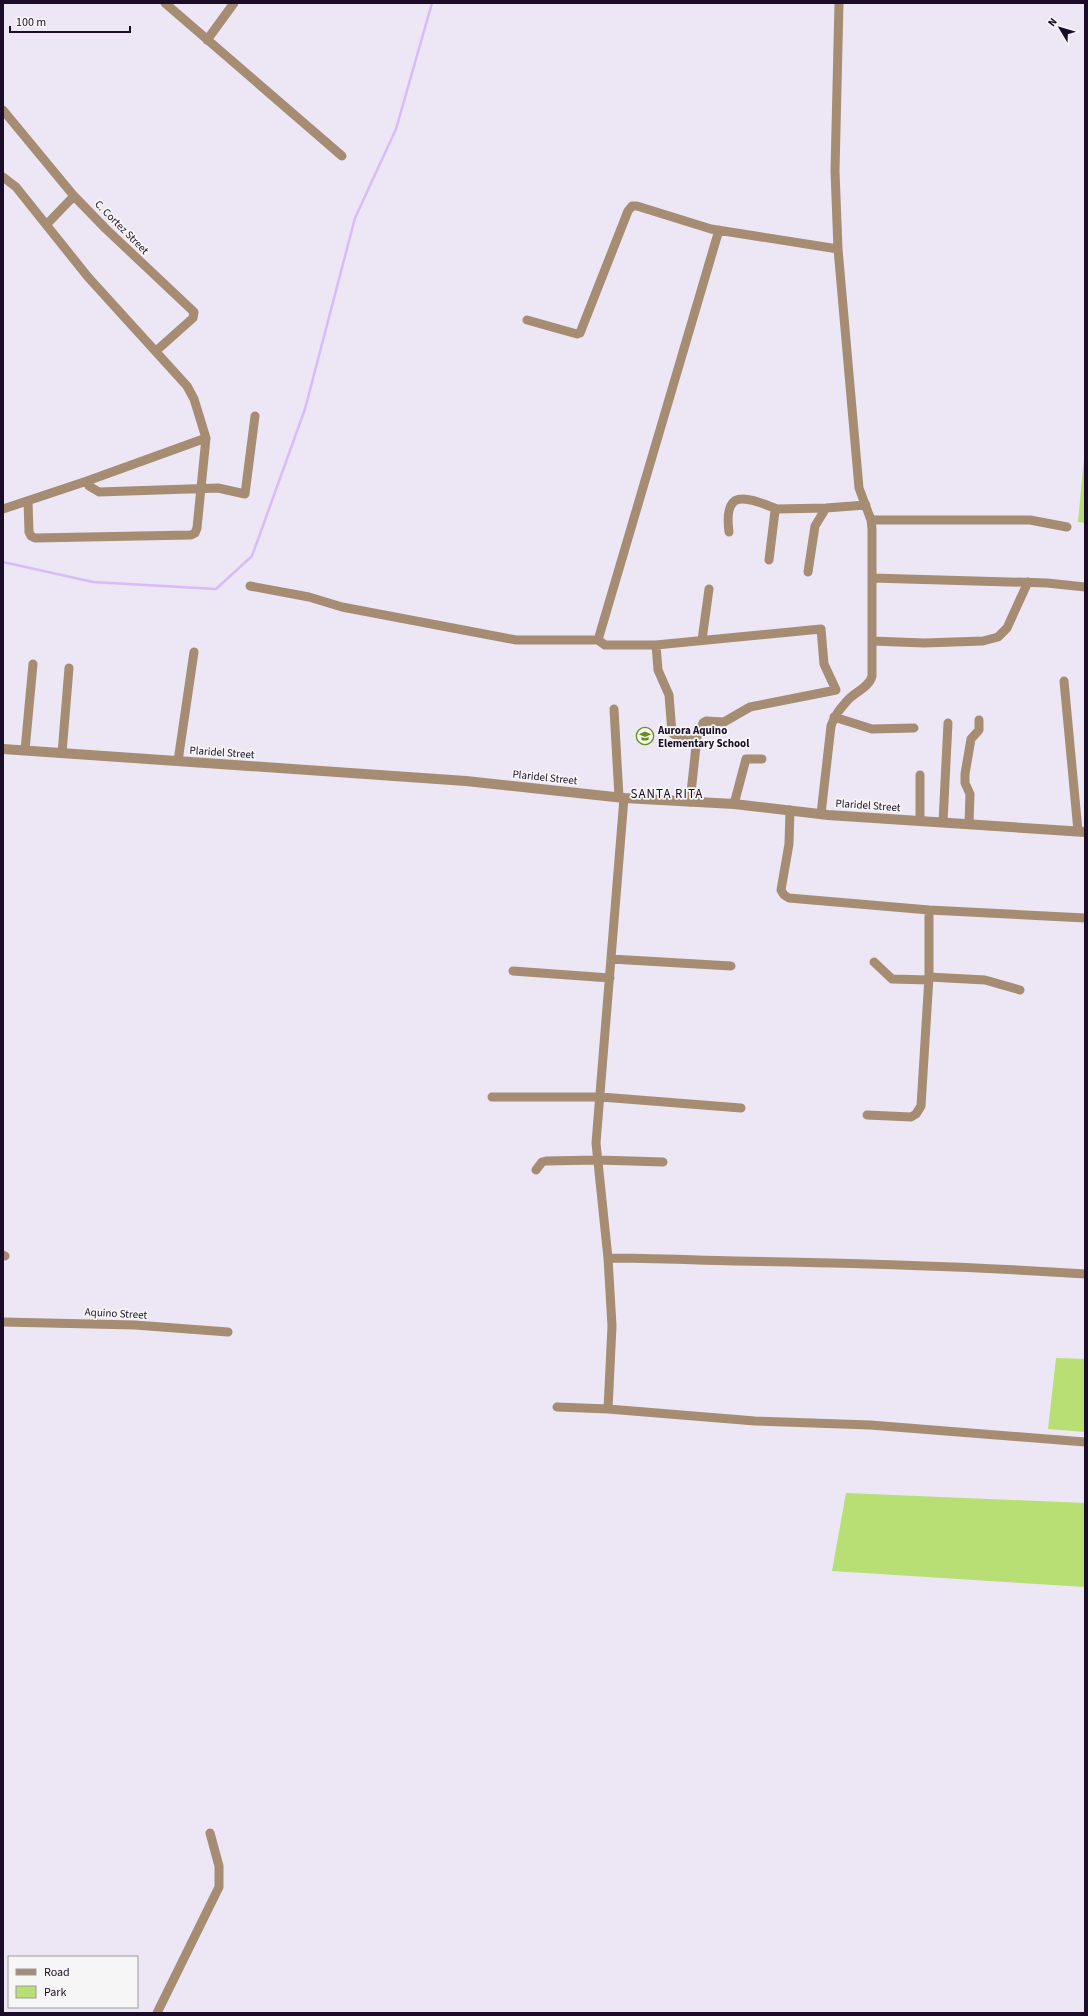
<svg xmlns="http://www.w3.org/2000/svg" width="1088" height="2016" font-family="'Source Sans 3',sans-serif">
<rect width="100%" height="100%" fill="#ede6f5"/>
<path fill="#b8df73" d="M1085,448V523L1078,522Z
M1056,1358L1085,1359V1432L1048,1429Z
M846,1493L1085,1503V1587L832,1571Z"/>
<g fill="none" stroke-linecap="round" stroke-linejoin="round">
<path stroke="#d8bcf9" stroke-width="2.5" d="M3,562L93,582L216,589L252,556L305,409L355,218L396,129L432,3"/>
<path stroke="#a68c72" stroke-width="9" d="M165,3L342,156
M207,40L234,3
M3,110L74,196L106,229L194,312L193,318L156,351
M3,177L16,187L88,277L187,386L194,399L206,438L87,481L3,509
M47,224L74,196
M527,320L577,334L580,333L628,211L632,206H637L711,229L838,249
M87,481L89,486L99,492L218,488L245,494L255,416
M28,501L29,532L31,536L35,538L191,535L195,533L197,528L206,438
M871,520H1030L1067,527
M729,532C723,486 748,498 777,509
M769,560L775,511L777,509L826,508L866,505
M808,572L815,526L826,508
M872,578L1047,583L1085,587
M250,586L309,597L342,607L516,640H598
M702,640L709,589
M872,641L924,643L983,641L998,637L1007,628L1028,582
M656,645L658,670L669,695L672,733L675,735L697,737L690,802
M1064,681L1078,831
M614,709L619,797
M834,717L872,729L914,728
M697,737L703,723L706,721L724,722L750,707L836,690L824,664L821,629L656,645H605L598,640L719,230
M25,750L33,664
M62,753L69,668
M178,761L194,652
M920,775V821
M624,798L596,1143L608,1258L612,1326L608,1409L755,1421L870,1425L1085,1442
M734,804L746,759H762
M790,810L789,844L781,890L784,895L789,898L929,910L1085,918
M821,814L831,726C834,716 840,709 847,701C853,693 870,687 872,676V529L871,520L859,488L838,249L835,171L839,3
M943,822L948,723
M969,824L970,794L965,783V774L971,739L979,730V720
M929,910V977L985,980L1020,990
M611,959L731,966
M874,962L892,979L929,980
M513,971L610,978
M492,1097H601L741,1108
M867,1115L911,1117L916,1114L921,1106L929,977
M536,1170L542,1162L546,1161L598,1160L663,1162
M3,1255L5,1256
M608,1258C650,1258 692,1260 735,1261C852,1263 968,1266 1085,1274
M3,1322L135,1325L228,1332
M557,1407L608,1409
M157,2013L219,1887V1866L210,1833"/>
<path stroke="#a68c72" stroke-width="10" d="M3,749L466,781L624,798L734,804L828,815L1085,832"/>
</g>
<defs>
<symbol id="school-ring" viewBox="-11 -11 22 22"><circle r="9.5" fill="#f6f6f6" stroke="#6b8e17" stroke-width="1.5"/><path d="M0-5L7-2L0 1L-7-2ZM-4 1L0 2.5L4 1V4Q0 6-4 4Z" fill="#6b8e17"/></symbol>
</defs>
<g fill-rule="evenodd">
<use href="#school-ring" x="635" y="726" width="20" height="20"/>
</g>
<g text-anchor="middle" stroke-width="3.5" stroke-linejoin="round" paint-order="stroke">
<g font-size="11" fill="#1b0d28" stroke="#f6f6f6">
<text transform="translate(122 227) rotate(45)" y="4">C. Cortez Street</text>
<text transform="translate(222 752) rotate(4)" y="4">Plaridel Street</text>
<text transform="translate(545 777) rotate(6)" y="4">Plaridel Street</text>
<text transform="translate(868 805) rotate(4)" y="4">Plaridel Street</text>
<text transform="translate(116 1313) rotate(3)" y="4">Aquino Street</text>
</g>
<g font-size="11" font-weight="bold" fill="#1b0d28" stroke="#f6f6f6" text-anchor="start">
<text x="658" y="734">Aurora Aquino<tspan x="658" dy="13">Elementary School</tspan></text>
</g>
<g font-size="13" letter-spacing="1" fill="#1b0d28" stroke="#f6f6f6">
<text x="667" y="798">SANTA RITA</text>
</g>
</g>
<rect width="1088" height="2016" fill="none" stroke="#1b0d28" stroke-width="8"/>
<rect x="8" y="1956" width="130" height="52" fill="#f6f6f6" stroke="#9e99a4"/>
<rect x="16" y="1969" width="20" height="6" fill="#a68c72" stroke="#9e99a4"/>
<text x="44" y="1976" font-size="12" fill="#1b0d28">Road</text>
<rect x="16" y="1986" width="20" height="12" fill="#b8df73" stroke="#9e99a4"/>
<text x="44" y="1996" font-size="12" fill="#1b0d28">Park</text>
<g transform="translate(1060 28) rotate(308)" stroke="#f6f6f6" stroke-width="3" paint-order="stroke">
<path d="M0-3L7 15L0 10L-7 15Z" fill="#1b0d28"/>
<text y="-6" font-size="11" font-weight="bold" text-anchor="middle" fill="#1b0d28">N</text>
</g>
<path d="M10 26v6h120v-6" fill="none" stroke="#1b0d28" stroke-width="2"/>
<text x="16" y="26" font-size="12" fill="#1b0d28" stroke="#f6f6f6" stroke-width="3" paint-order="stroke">100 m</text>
</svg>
